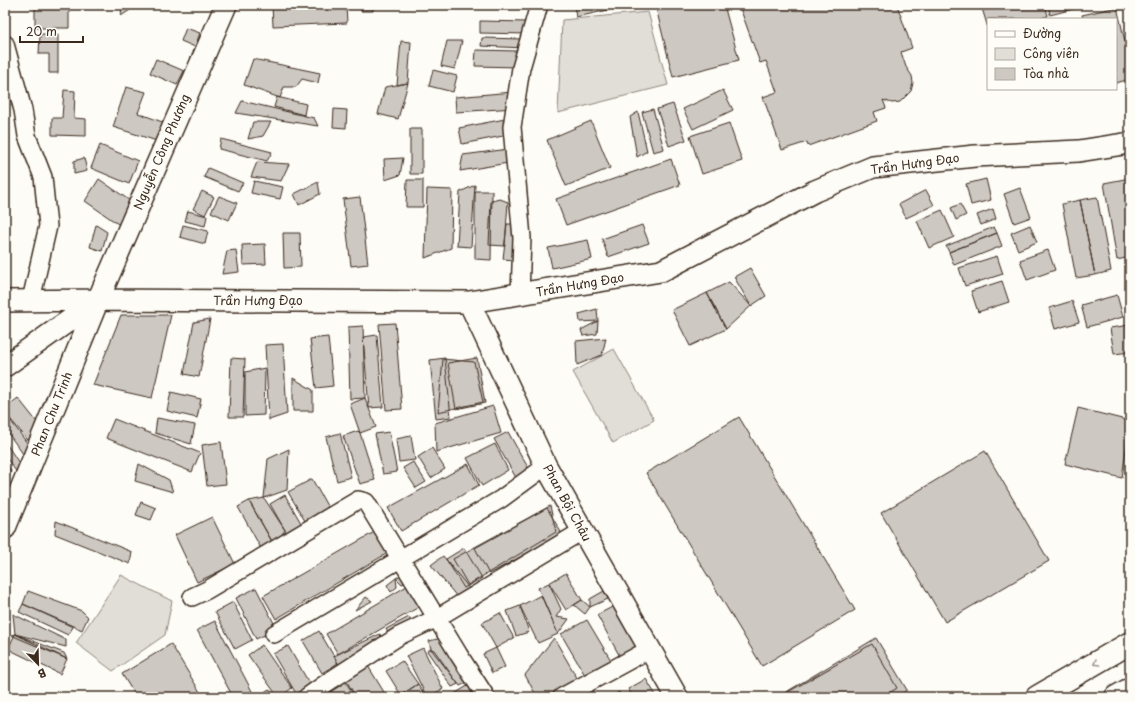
<svg xmlns="http://www.w3.org/2000/svg" width="1135" height="702" font-family="'Playpen Sans',sans-serif">
<rect width="100%" height="100%" fill="#fdfcf7"/>
<filter id="ink" filterUnits="userSpaceOnUse"><feTurbulence type="fractalNoise" baseFrequency=".025" numOctaves="2"/><feDisplacementMap in="SourceGraphic" scale="8" xChannelSelector="R" yChannelSelector="G"/><feConvolveMatrix kernelMatrix="1 2 1 2 8 2 1 2 1" color-interpolation-filters="sRGB"/></filter>
<g filter="url(#ink)">
<path fill="#e1ded7" stroke="#8e847a" d="M648,12L668,85L558,113L562,20Z
M614,349L654,420L613,443L573,372Z
M121,575L172,601L165,635L113,671L76,643Z"/>
<path fill="#cdc8c2" stroke="#3b2a1e" d="M35,5H69V28H35Z
M122,5H131L130,10L121,16Z
M272,5H346L347,23L273,26Z
M360,5H373V11H361Z
M574,5H618V8L576,17Z
M668,5H724L739,60L673,77L656,8Z
M739,5H897L912,48L901,52L906,67L912,76L913,83L911,91L900,102L892,103L883,100L886,108L874,112L877,121L808,146L807,142L782,150L763,97L777,92L766,61L760,63Z
M981,5H1045L1048,16L1037,19H988V28Z
M1048,5H1080L1081,7L1050,15Z
M1117,7L1130,63V79L1116,83V19H1083L1082,15Z
M480,21L527,22V34L480,33Z
M186,28L200,33L195,47L181,41Z
M40,34H58V73H49V54H39Z
M482,38L524,39V48L481,46Z
M401,41L411,42L408,83L397,85Z
M447,41H462L455,69L441,66Z
M476,50L518,51V67L475,66Z
M156,59L184,71L177,85L150,73Z
M253,59L320,73L318,83L302,79L296,87H284L280,98L244,85Z
M433,70L457,76L453,92L429,86Z
M408,83L398,119L378,114L385,87Z
M126,87L146,92L138,113L165,123L157,141L113,127Z
M64,90L75,91L74,118L86,119V136L52,135V118H62Z
M723,90L733,110L693,129L683,109Z
M513,92L514,108L456,112L455,97Z
M277,97L306,104L304,115L274,107Z
M242,101L314,118L318,126L236,113Z
M673,104L686,140L669,146L657,109Z
M334,109L347,110L346,128L333,127Z
M653,109L664,149L653,152L642,112Z
M638,112L647,151L637,157L630,117Z
M505,119L508,135L462,144L459,128Z
M591,121L610,168L566,186L547,140Z
M253,122H271L263,136L248,139Z
M729,123L742,161L702,174L690,136Z
M410,129H422V174H410Z
M221,139L272,152L267,161L219,149Z
M100,145L138,161L129,184L91,168Z
M509,149L508,163L460,171L463,155Z
M84,158L87,171L74,174V161Z
M403,158L400,175L385,180L384,159Z
M671,159L680,185L566,225L556,199Z
M257,162L289,164L281,181L251,177Z
M208,168L243,183L238,191L204,177Z
M1130,178V257L1117,260L1104,183Z
M99,179L136,205L121,226L85,201Z
M986,179L991,200L971,205L966,184Z
M407,180H423V207H406Z
M254,181L283,187L280,199L251,193Z
M318,182L320,194L299,205L294,194Z
M475,185L471,247L457,246L460,192Z
M1020,188L1031,217L1014,223L1004,194Z
M427,189L452,190L451,248L425,258Z
M926,190L934,205L906,218L899,204Z
M202,191L214,197L205,215L193,209Z
M475,191H492L491,260L475,259Z
M219,196L237,203L229,220L211,212Z
M360,197L368,264L351,266L343,199Z
M1097,197L1111,271L1095,275L1080,200Z
M500,199L508,202L505,246L489,245L491,201Z
M1080,200L1095,275L1076,278L1062,204Z
M960,204L966,215L956,220L951,208Z
M993,209L996,219L981,225L977,215Z
M942,210L954,237L929,248L917,221Z
M188,211L207,216L205,226L185,221Z
M507,224H516L514,260L503,259Z
M96,225L107,232L102,251L90,247Z
M183,225L208,231L205,244L180,237Z
M642,225L649,243L608,257L602,239Z
M1030,225L1037,242L1018,250L1011,233Z
M994,227L997,233L949,252L946,246Z
M283,233H300L301,267L284,268Z
M997,233L1002,246L954,265L949,252Z
M588,240L592,259L552,268L548,248Z
M265,244L266,264L243,265L242,245Z
M236,250L239,272L222,274L227,251Z
M1048,250L1055,270L1027,280L1020,260Z
M997,256L1003,274L965,286L959,268Z
M750,268L766,296L751,306L734,277Z
M1002,281L1009,302L978,312L971,291Z
M729,282L751,306L726,329L707,293Z
M707,293L726,329L690,346L672,310Z
M1117,295L1123,317L1087,327L1081,305Z
M1072,301L1079,322L1055,329L1049,308Z
M597,309L598,321L580,322L579,314Z
M121,315H171L152,398L93,385Z
M210,319L199,377L184,374L194,322Z
M598,321L597,334L583,336L581,330Z
M395,323L402,409L386,410L379,324Z
M1130,325V352L1114,354L1110,328Z
M363,326L365,398L350,399L348,327Z
M377,335L383,407L369,408L363,337Z
M328,337L333,386L316,388L310,339Z
M606,338L602,355L577,365L576,341Z
M283,344L287,414L269,420L265,345Z
M231,358L245,359L243,417H229Z
M445,358L451,417L436,419L430,360Z
M477,358L485,403L456,409L448,363Z
M443,359L474,362L483,402L438,412Z
M265,368L264,415L245,416V372Z
M293,378L313,390V411H293Z
M171,392L201,399L197,418L167,411Z
M18,398L41,427L33,446L5,413V408Z
M365,398L376,427L360,433L350,404Z
M493,406L501,433L436,452L435,423Z
M1078,408L1130,421L1122,478L1065,464Z
M5,413L30,447L26,458L5,429Z
M739,417L855,610L762,666L646,473Z
M157,418L195,425L191,444L155,433Z
M114,419L200,453L192,472L106,438Z
M358,431L360,433L375,480L360,484L343,436Z
M389,432L397,472L383,474L375,434Z
M508,432L530,471L519,483L494,439Z
M340,433L351,477L337,481L326,437Z
M411,436L415,460L399,462L396,439Z
M5,442L19,463L18,474L5,456Z
M221,442L226,484L207,486L202,445Z
M495,444L508,470L482,486L467,458Z
M432,448L445,469L431,478L418,457Z
M289,449L287,490L264,498L268,459Z
M985,451L1049,561L945,622L881,513Z
M5,462L11,471L5,484Z
M413,462L426,482L416,488L403,468Z
M139,464L169,480L173,492L135,481Z
M468,464L479,485L401,531L388,508Z
M312,479L331,513L308,526L288,492Z
M285,495L305,530L290,539L270,504Z
M264,498L285,530L274,545L249,501Z
M249,501L274,545L263,552L238,507Z
M141,502L156,508L151,520L136,515Z
M550,506L556,532L468,585L453,559Z
M547,508L562,534L489,574L475,548Z
M212,517L235,564L197,582L175,535Z
M56,521L132,552L130,564L55,534Z
M378,530L391,551L276,619L263,596Z
M464,548L482,578L464,588L446,559Z
M443,556L473,593L462,603L431,565Z
M404,573L411,580L402,584L396,578Z
M566,573L582,600L566,610L549,583Z
M396,578L397,587L391,592L387,585Z
M412,583L424,604L338,654L326,634Z
M549,583L561,609L556,617L569,619L558,634L538,588Z
M256,588L277,629L256,639L236,598Z
M28,591L82,611L88,617L82,630L23,604Z
M604,591L608,599L590,607V599Z
M541,595L558,634L538,643L520,606Z
M366,597L372,601L355,610Z
M582,600L590,607L585,614L574,605Z
M233,602L252,640L235,649L215,612Z
M23,604L73,627L68,635L19,612Z
M520,606L529,632L516,636L507,611Z
M614,606L640,653L623,662L597,615Z
M500,613L514,638L496,648L482,623Z
M13,614L66,640V647L15,634Z
M409,617L413,624L390,637L386,629Z
M587,620L615,667L589,682L561,634Z
M215,621L255,697H233L197,630Z
M319,631L338,663L322,673L303,641Z
M15,634L64,653L67,659L11,635Z
M15,634L67,659L60,674L8,649Z
M380,634L383,642L341,670L334,656Z
M446,637L472,680L460,686L431,649L429,641Z
M554,638L580,683L544,697H537L525,675Z
M876,638L907,690L897,697H785L783,694Z
M171,644L203,697H136L122,674Z
M872,644L897,688L883,697L781,696Z
M262,645L292,688L280,697H278L248,655Z
M288,646L313,690L300,697H298L273,654Z
M423,648L443,689L427,697L406,656Z
M496,648L505,667L492,673L483,654Z
M431,649L434,650L458,684L452,687L427,651Z
M365,661L387,697H356L343,675Z
M402,661L418,684L401,695L386,671Z
M342,676L355,697H309Z
M646,679L657,697H633L628,689Z
M474,682L483,697H452L451,696Z
M418,684L426,697H402L401,695Z
M269,689L275,697H257Z
M619,692L622,697H611Z"/>
<g fill="none" stroke-linecap="round" stroke-linejoin="round">
<defs>
<path id="minor" d="M5,44L23,110L27,136L43,177L48,226L31,300
M520,295L522,238L512,127L521,68L539,5
M192,597L207,590L358,500L366,502L459,655L486,697
M274,634L501,499L546,466
M307,697L328,682L399,636L437,618L582,531
M562,697L650,649"/>
<path id="tertiary" d="M5,301L98,300L469,302L661,271L815,191L873,167L975,156L1079,151L1130,143
M469,302L546,466L677,697
M5,366L98,300
M5,528L98,300L226,5"/>
<path id="secondary" d="M1037,697L1130,643
M1116,697L1130,689"/>
</defs>
<use href="#minor" stroke="#3b2a1e" stroke-width="20"/>
<use href="#tertiary" stroke="#3b2a1e" stroke-width="24"/>
<use href="#secondary" stroke="#3b2a1e" stroke-width="25"/>
<use href="#minor" stroke="#fdfcf7" stroke-width="17"/>
<use href="#tertiary" stroke="#fdfcf7" stroke-width="21"/>
<use href="#secondary" stroke="#fdfcf7" stroke-width="22"/>
</g>
<defs><path id="oneway-chevron" d="M-2-3.5L2.5 0L-2 3.5" fill="none" stroke-width="1.6" stroke-linecap="round" stroke-linejoin="round"/></defs>
<use stroke="#9c938a" href="#oneway-chevron" transform="translate(1096 663) rotate(150)"/>
</g>
<g text-anchor="middle" stroke-width="3.5" stroke-linejoin="round" paint-order="stroke">
<g font-size="12" fill="#3b2a1e" stroke="#fdfcf7">
<text transform="translate(162 152) rotate(-67)" y="4">Nguyễn Công Phương</text>
<text transform="translate(915 164) rotate(-8)" y="4">Trần Hưng Đạo</text>
<text transform="translate(580 285) rotate(-10)" y="4">Trần Hưng Đạo</text>
<text x="258" y="305">Trần Hưng Đạo</text>
<text transform="translate(52 414) rotate(-68)" y="4">Phan Chu Trinh</text>
<text transform="translate(567 503) rotate(61)" y="4">Phan Bội Châu</text>
</g>
</g>
<rect width="1135" height="702" fill="none" stroke="#fdfcf7" stroke-width="20"/>
<rect x="10" y="10" width="1115" height="682" fill="none" stroke="#3b2a1e" stroke-width="1.5" filter="url(#ink)"/>
<rect x="987" y="18" width="130" height="72" fill="#fdfcf7" stroke="#afa8a0"/>
<rect x="995" y="31" width="20" height="6" fill="#fdfcf7" stroke="#afa8a0"/>
<text x="1023" y="38" font-size="12" fill="#3b2a1e">Đường</text>
<rect x="995" y="48" width="20" height="12" fill="#e1ded7" stroke="#afa8a0"/>
<text x="1023" y="58" font-size="12" fill="#3b2a1e">Công viên</text>
<rect x="995" y="68" width="20" height="12" fill="#cdc8c2" stroke="#afa8a0"/>
<text x="1023" y="78" font-size="12" fill="#3b2a1e">Tòa nhà</text>
<g transform="translate(38 664) rotate(157)" stroke="#fdfcf7" stroke-width="3" paint-order="stroke">
<path d="M0-3L7 15L0 10L-7 15Z" fill="#3b2a1e"/>
<text y="-6" font-size="11" font-weight="bold" text-anchor="middle" fill="#3b2a1e">B</text>
</g>
<path d="M20 36v6h63v-6" fill="none" stroke="#3b2a1e" stroke-width="2"/>
<text x="26" y="36" font-size="12" fill="#3b2a1e" stroke="#fdfcf7" stroke-width="3" paint-order="stroke">20 m</text>
</svg>
